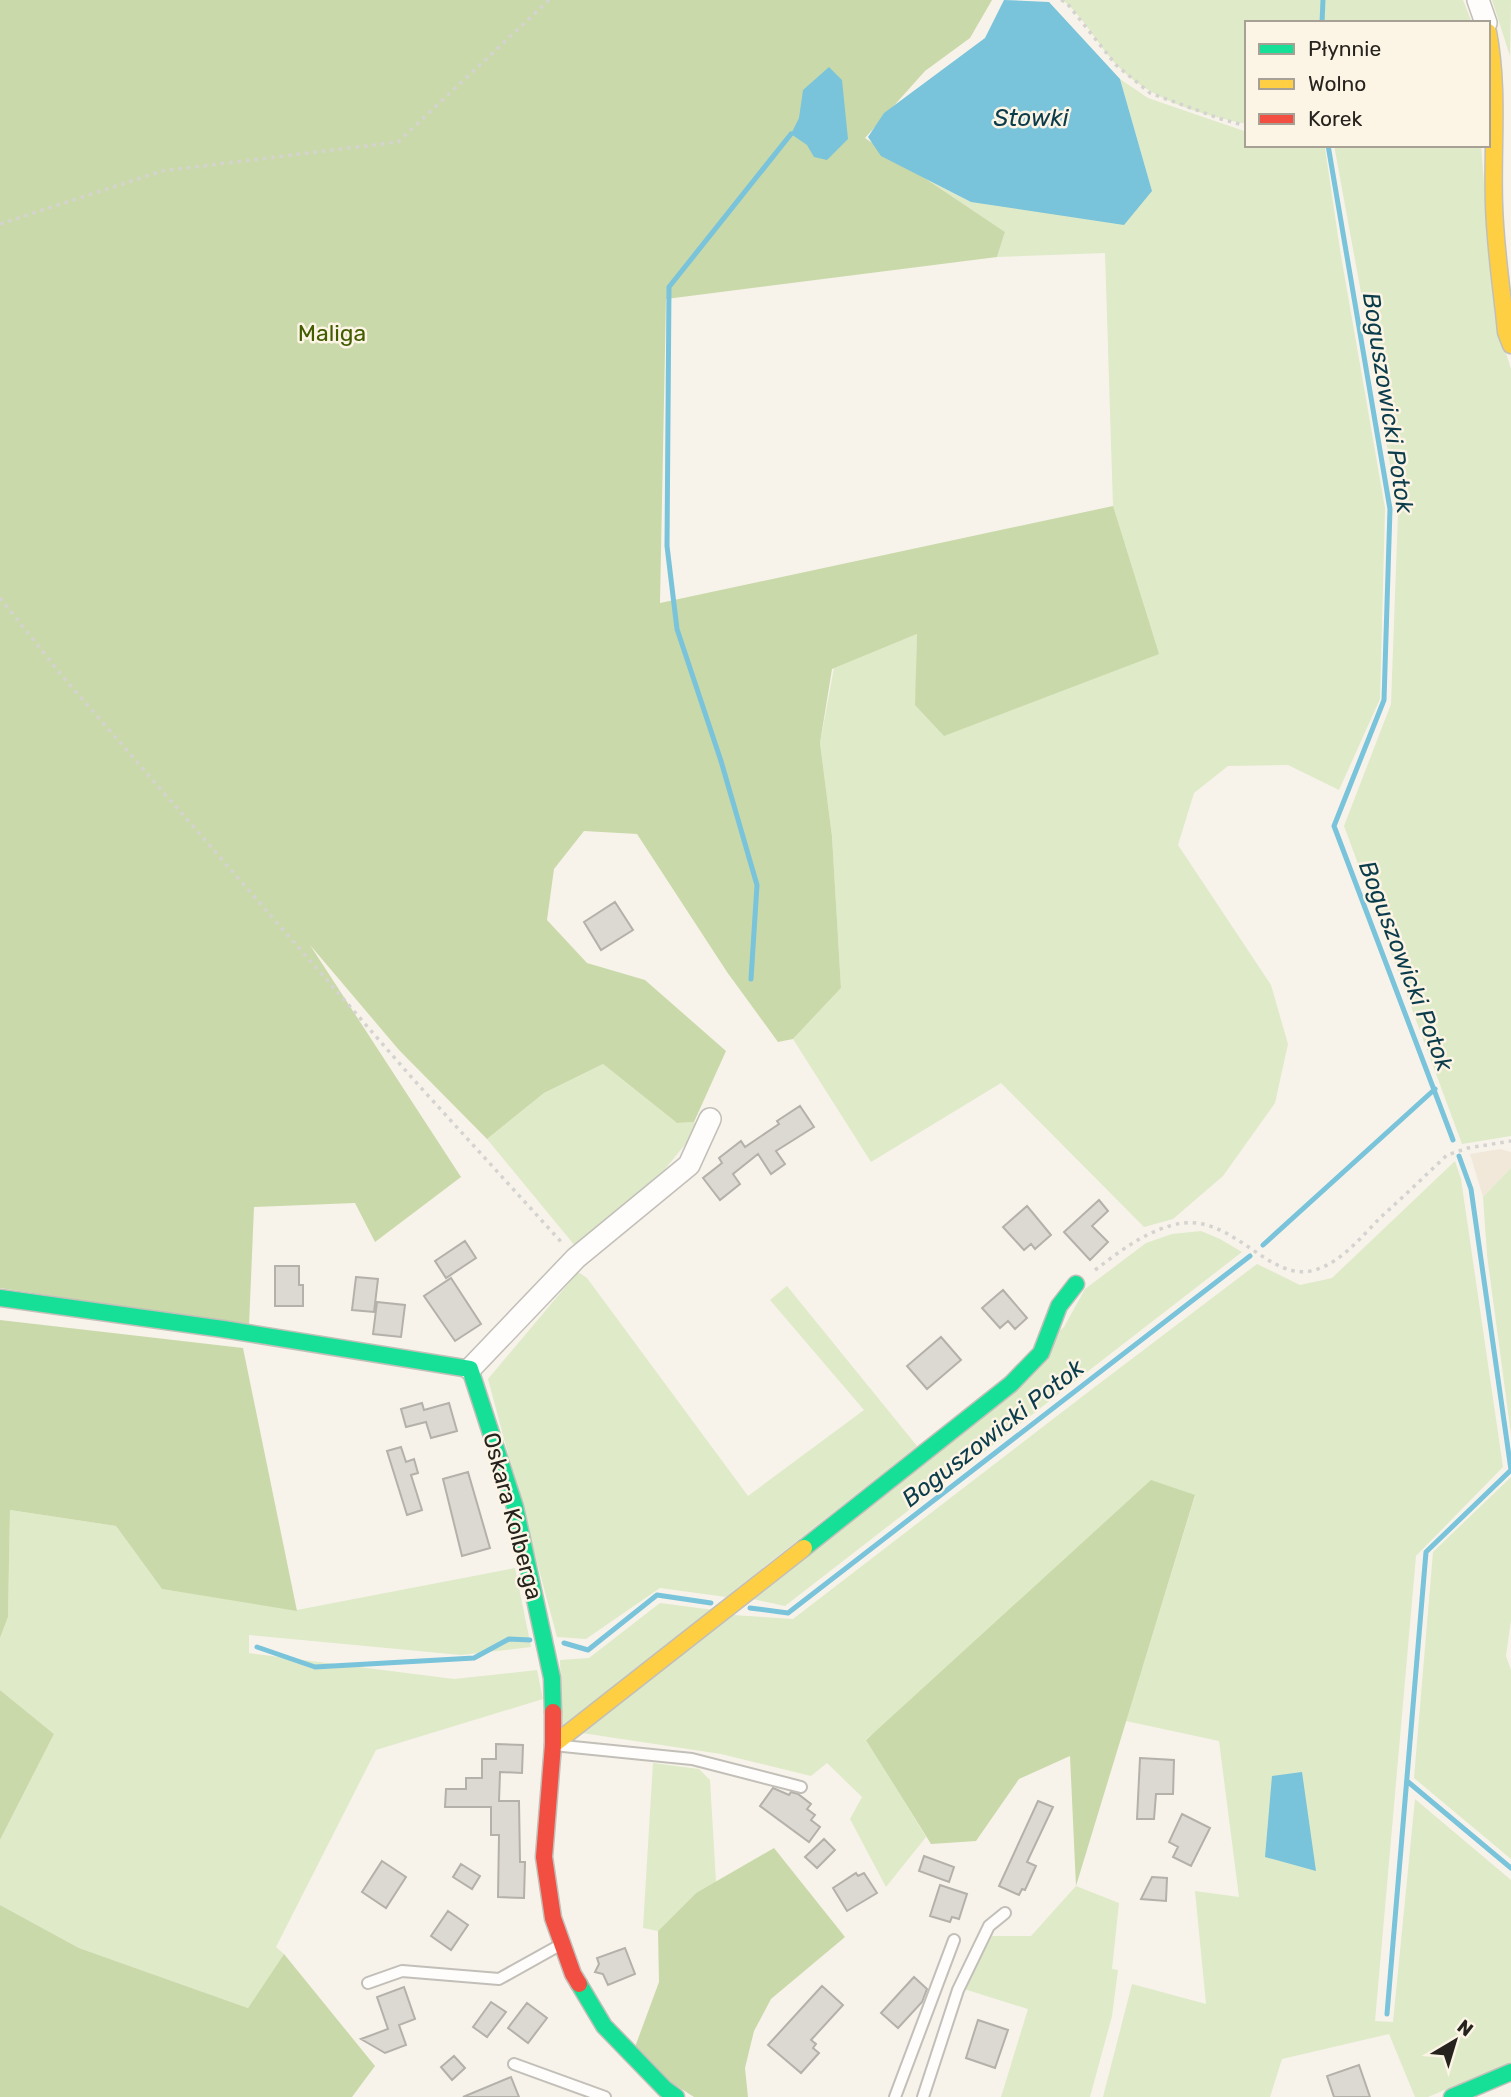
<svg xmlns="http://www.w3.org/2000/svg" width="1511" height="2097" font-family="Rubik,sans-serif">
<rect width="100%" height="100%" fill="#f7f3ea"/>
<path fill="#f1e8d9" d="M1500,1149L1511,1152V1168L1483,1197L1470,1154Z"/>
<path fill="#dfeac8" d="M1062,0H1463L1472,23H1247V124C1201,115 1147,99 1115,63C1098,45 1082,14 1062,0Z
M1492,0H1511L1510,56Z
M1120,79L1148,98L1247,132V145H1304L1325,148L1340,250L1385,508L1380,699L1339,790L1288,765L1228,766L1194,793L1178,845L1271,985L1288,1044L1275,1103L1223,1176L1173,1219L1144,1227L1001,1083L871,1162L793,1039L841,988L832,836L820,743L834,668L917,634L916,704L1132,651L1113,506L1105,253L997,257L1005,232L926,179L971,202L1152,191Z
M1334,145H1481L1495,318L1511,369V1136L1462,1144L1344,826L1391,704L1398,513L1366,320Z
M603,1064L677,1123L694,1122L701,1125L652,1185L576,1247L487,1139L544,1093Z
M1455,1161L1461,1179L1503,1467L1416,1556L1375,2021L1393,2022L1415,1799L1511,1880V2062L1428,2097H1415L1389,2034L1282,2059L1270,2097H1103L1132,1984L1206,2004L1195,1891L1239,1897L1219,1741L1126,1721L1195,1496L866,1739L926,1837L886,1887L850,1819L862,1797L827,1763L811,1776L721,1754L582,1733L733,1615L793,1619L1096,1386L1257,1264L1300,1285L1332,1278Z
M1511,1168V1434L1487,1255L1483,1197Z
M1201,1231L1220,1239L1242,1252L785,1606L753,1599L1064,1327L1085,1289L1146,1243L1172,1234Z
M578,1272L587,1278L748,1496L864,1410L770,1300L787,1286L917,1446L726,1597L660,1588L586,1639L557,1637L488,1379Z
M1511,1477V1620L1506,1656L1511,1670V1859L1414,1778L1433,1552Z
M10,1510L116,1526L162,1589L297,1610L515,1568L531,1647L461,1655L249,1635V1653L454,1679L537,1670L543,1699L376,1750L276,1947L284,1954L248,2008L79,1948L0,1905V1840L54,1734L0,1690V1638L8,1617Z
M660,1603L714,1610L562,1728L560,1660L589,1658Z
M653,1763L699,1769L710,1780L716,1882L696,1893L658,1931L643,1928Z
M1076,1886L1119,1903L1112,1969L1118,1970L1112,2016L1090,2097H1001L1028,2009L964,1989L992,1936H1031Z"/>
<path fill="#cad9a9" d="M0,0H992L970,38L925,71L865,138L1005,232L997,257L666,299L660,603L1113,506L1159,654L944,736L915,705L917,634L832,669L820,743L832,836L841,988L793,1039L778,1042L727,972L637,834L584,831L554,869L547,920L587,963L645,980L726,1051L694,1122L677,1123L603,1064L544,1093L487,1139L399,1050L310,945L461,1177L375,1242L355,1203L254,1207L249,1326L0,1288Z
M0,1320L243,1348L297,1611L162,1589L116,1526L10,1510L8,1617L0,1638Z
M1151,1480L1195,1495L1076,1886L1070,1756L1019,1779L976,1841L931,1844L866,1740Z
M0,1690L54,1734L0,1840Z
M774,1848L845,1937L771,1999L754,2031L745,2068L748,2097H694L666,2079L635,2047L659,1982L658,1931L696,1893Z
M0,1905L79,1948L248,2008L284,1954L375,2066L352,2097H0Z"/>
<path fill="#79c3db" d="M1004,0L1049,2L1120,79L1152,191L1124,225L971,202L881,156L868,137L884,113L985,38Z
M829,67L842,80L848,139L827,160L814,157L807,145L791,134L799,118L803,90Z
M1302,1772L1316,1871L1265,1857L1272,1776Z"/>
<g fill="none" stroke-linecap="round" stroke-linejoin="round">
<path stroke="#79c3db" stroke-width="5" d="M1322,23L1323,0
M1328,145L1390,509L1384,700L1334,826L1453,1140
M751,979L757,885L721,761L677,629L667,546L669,287L791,134
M1263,1245L1435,1089
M750,1608L788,1613L1250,1256
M564,1643L588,1650L657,1595L711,1603
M257,1647L315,1667L474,1658L509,1639L530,1640
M1407,1781L1511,1868
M1387,2014L1426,1552L1511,1470L1471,1189L1459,1156"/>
</g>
<path fill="#dcd9d2" stroke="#b4b0aa" stroke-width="2" d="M615,902L633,930L601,950L584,922Z
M800,1106L814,1127L776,1151L785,1164L771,1174L758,1154L733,1174L740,1184L720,1200L703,1178L722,1163L719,1158L741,1141L745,1147L779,1124L777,1121Z
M1099,1200L1108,1211L1092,1226L1108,1242L1090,1260L1064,1232Z
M1027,1206L1051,1235L1035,1249L1031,1244L1024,1250L1003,1227Z
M465,1241L476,1258L446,1278L435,1261Z
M275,1266H299V1285H303V1306H275Z
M356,1277L378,1279L374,1312L352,1310Z
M451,1278L481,1324L455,1341L424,1296Z
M1003,1290L1027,1318L1015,1329L1008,1321L1000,1328L982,1308Z
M377,1302L405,1305L401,1337L373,1334Z
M941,1337L961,1360L927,1389L907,1366Z
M422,1403L424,1410L449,1403L457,1431L431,1438L426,1422L406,1427L401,1409Z
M401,1447L406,1462L414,1459L418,1473L411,1475L422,1510L407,1515L387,1451Z
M468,1472L490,1548L462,1556L443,1479Z
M496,1744L523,1745L522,1773L500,1772L499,1801H519L520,1862H525L524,1898L498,1897L499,1835H491V1807H445L446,1789H466V1778H482V1759H496Z
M1140,1758L1174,1760L1173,1794H1156L1154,1819H1137Z
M773,1788L789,1795L791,1792L798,1794L811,1804L807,1809L815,1815L811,1820L820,1827L809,1842L760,1806Z
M1038,1801L1053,1807L1027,1862L1036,1866L1025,1890L1022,1889L1019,1895L999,1886Z
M1182,1814L1210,1828L1191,1866L1173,1857L1178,1847L1169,1842Z
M824,1839L835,1850L817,1868L805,1857Z
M924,1856L954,1867L949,1882L919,1871Z
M382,1861L406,1877L386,1908L362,1892Z
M461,1864L480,1876L472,1889L453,1877Z
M856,1873L858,1876L864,1873L877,1893L847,1911L833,1888Z
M1152,1877L1167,1878L1166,1901L1141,1899Z
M940,1885L967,1894L959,1919L952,1917L950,1922L930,1916Z
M448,1911L468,1925L451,1950L431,1936Z
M625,1948L635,1974L608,1985L603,1974L595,1972L599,1964L597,1958Z
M914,1977L927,1989L922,2002L898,2028L881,2013Z
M822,1986L843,2005L811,2040L816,2044L813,2048L819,2053L801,2073L768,2045Z
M404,1987L415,2019L399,2025L406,2045L385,2053L361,2039L388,2029L377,1997Z
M491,2002L506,2012L487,2037L473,2027Z
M527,2003L547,2018L528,2043L508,2028Z
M978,2020L1008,2030L995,2068L966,2058Z
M454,2056L465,2068L452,2080L441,2067Z
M1359,2065L1370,2097H1334L1327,2076Z
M511,2077L519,2097H463Z"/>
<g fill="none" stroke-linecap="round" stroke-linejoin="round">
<defs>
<path id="lane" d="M563,1746L692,1759L801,1787
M368,1983L402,1971L499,1979L560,1945
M514,2064L605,2097
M895,2097L954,1940
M923,2097L958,1990L989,1926L1005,1913"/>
<path id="street" d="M1478,0L1486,23
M470,1369L576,1258L689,1165L710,1119"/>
<path id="fast" d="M0,1298L223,1329L470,1369L515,1507L552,1678L553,1712
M804,1548L1011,1384L1041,1353L1059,1306L1076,1284
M579,1984L604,2026L665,2089L676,2097
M1452,2097L1511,2072"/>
<path id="slow" d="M1488,32C1499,89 1492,146 1494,204C1495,247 1502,289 1506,332L1511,345
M553,1745L804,1548"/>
<path id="jam" d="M553,1712V1745L544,1857L553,1918L573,1974L579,1984"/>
</defs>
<use href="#lane" stroke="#c2bfb8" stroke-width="14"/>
<use href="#street" stroke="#c2bfb8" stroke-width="24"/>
<use href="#fast" stroke="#c2bfb8" stroke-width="19"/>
<use href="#slow" stroke="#c2bfb8" stroke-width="19"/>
<use href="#jam" stroke="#c2bfb8" stroke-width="19"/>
<path stroke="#d4d3d0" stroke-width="3.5" stroke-dasharray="3.5 5" stroke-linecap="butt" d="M1061,0L1066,2L1116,65L1150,93L1221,119L1247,126
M0,224L162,171L398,142L549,0
M0,598L63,677L413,1079L564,1245
M1095,1270C1119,1252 1143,1233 1173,1225C1232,1209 1267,1284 1315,1270C1342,1262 1362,1236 1381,1217C1403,1197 1425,1176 1447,1155L1468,1148L1511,1141"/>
<use href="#lane" stroke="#fefdfc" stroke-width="10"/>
<use href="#street" stroke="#fefdfc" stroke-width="21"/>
<use href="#fast" stroke="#16e098" stroke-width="16"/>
<use href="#slow" stroke="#ffcf43" stroke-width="16"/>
<use href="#jam" stroke="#f24e42" stroke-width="16"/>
</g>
<g text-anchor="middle" stroke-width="5" stroke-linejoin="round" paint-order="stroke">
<g font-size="23" fill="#425c00" stroke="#fcf4e5">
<text x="332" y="341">Maliga</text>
</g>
<g font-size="23" fill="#26231e" stroke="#fcf4e5">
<text transform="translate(513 1516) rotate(75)" y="8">Oskara Kolberga</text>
</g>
<g font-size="24" font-style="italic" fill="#0b3c4c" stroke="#fcf4e5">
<text x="1031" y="126">Stowki</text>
<text transform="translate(1388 403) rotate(81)" y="8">Boguszowicki Potok</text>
<text transform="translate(1406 966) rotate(69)" y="8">Boguszowicki Potok</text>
<text transform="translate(993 1433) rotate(-38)" y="8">Boguszowicki Potok</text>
</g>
</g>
<rect x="1245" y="21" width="245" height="126" fill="#fcf4e5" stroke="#a6a095" stroke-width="2"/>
<rect x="1259" y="44" width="35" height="10" fill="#16e098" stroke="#a6a095" stroke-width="2"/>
<text x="1308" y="56" font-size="21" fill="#26231e">Płynnie</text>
<rect x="1259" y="79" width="35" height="10" fill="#ffcf43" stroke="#a6a095" stroke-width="2"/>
<text x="1308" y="91" font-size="21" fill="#26231e">Wolno</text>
<rect x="1259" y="114" width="35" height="10" fill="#f24e42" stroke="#a6a095" stroke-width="2"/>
<text x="1308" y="126" font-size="21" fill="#26231e">Korek</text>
<g transform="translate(1455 2041) rotate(38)" stroke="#fcf4e5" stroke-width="5" paint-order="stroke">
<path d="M0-5L12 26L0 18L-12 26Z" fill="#26231e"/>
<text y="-10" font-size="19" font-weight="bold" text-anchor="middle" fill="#26231e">N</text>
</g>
</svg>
